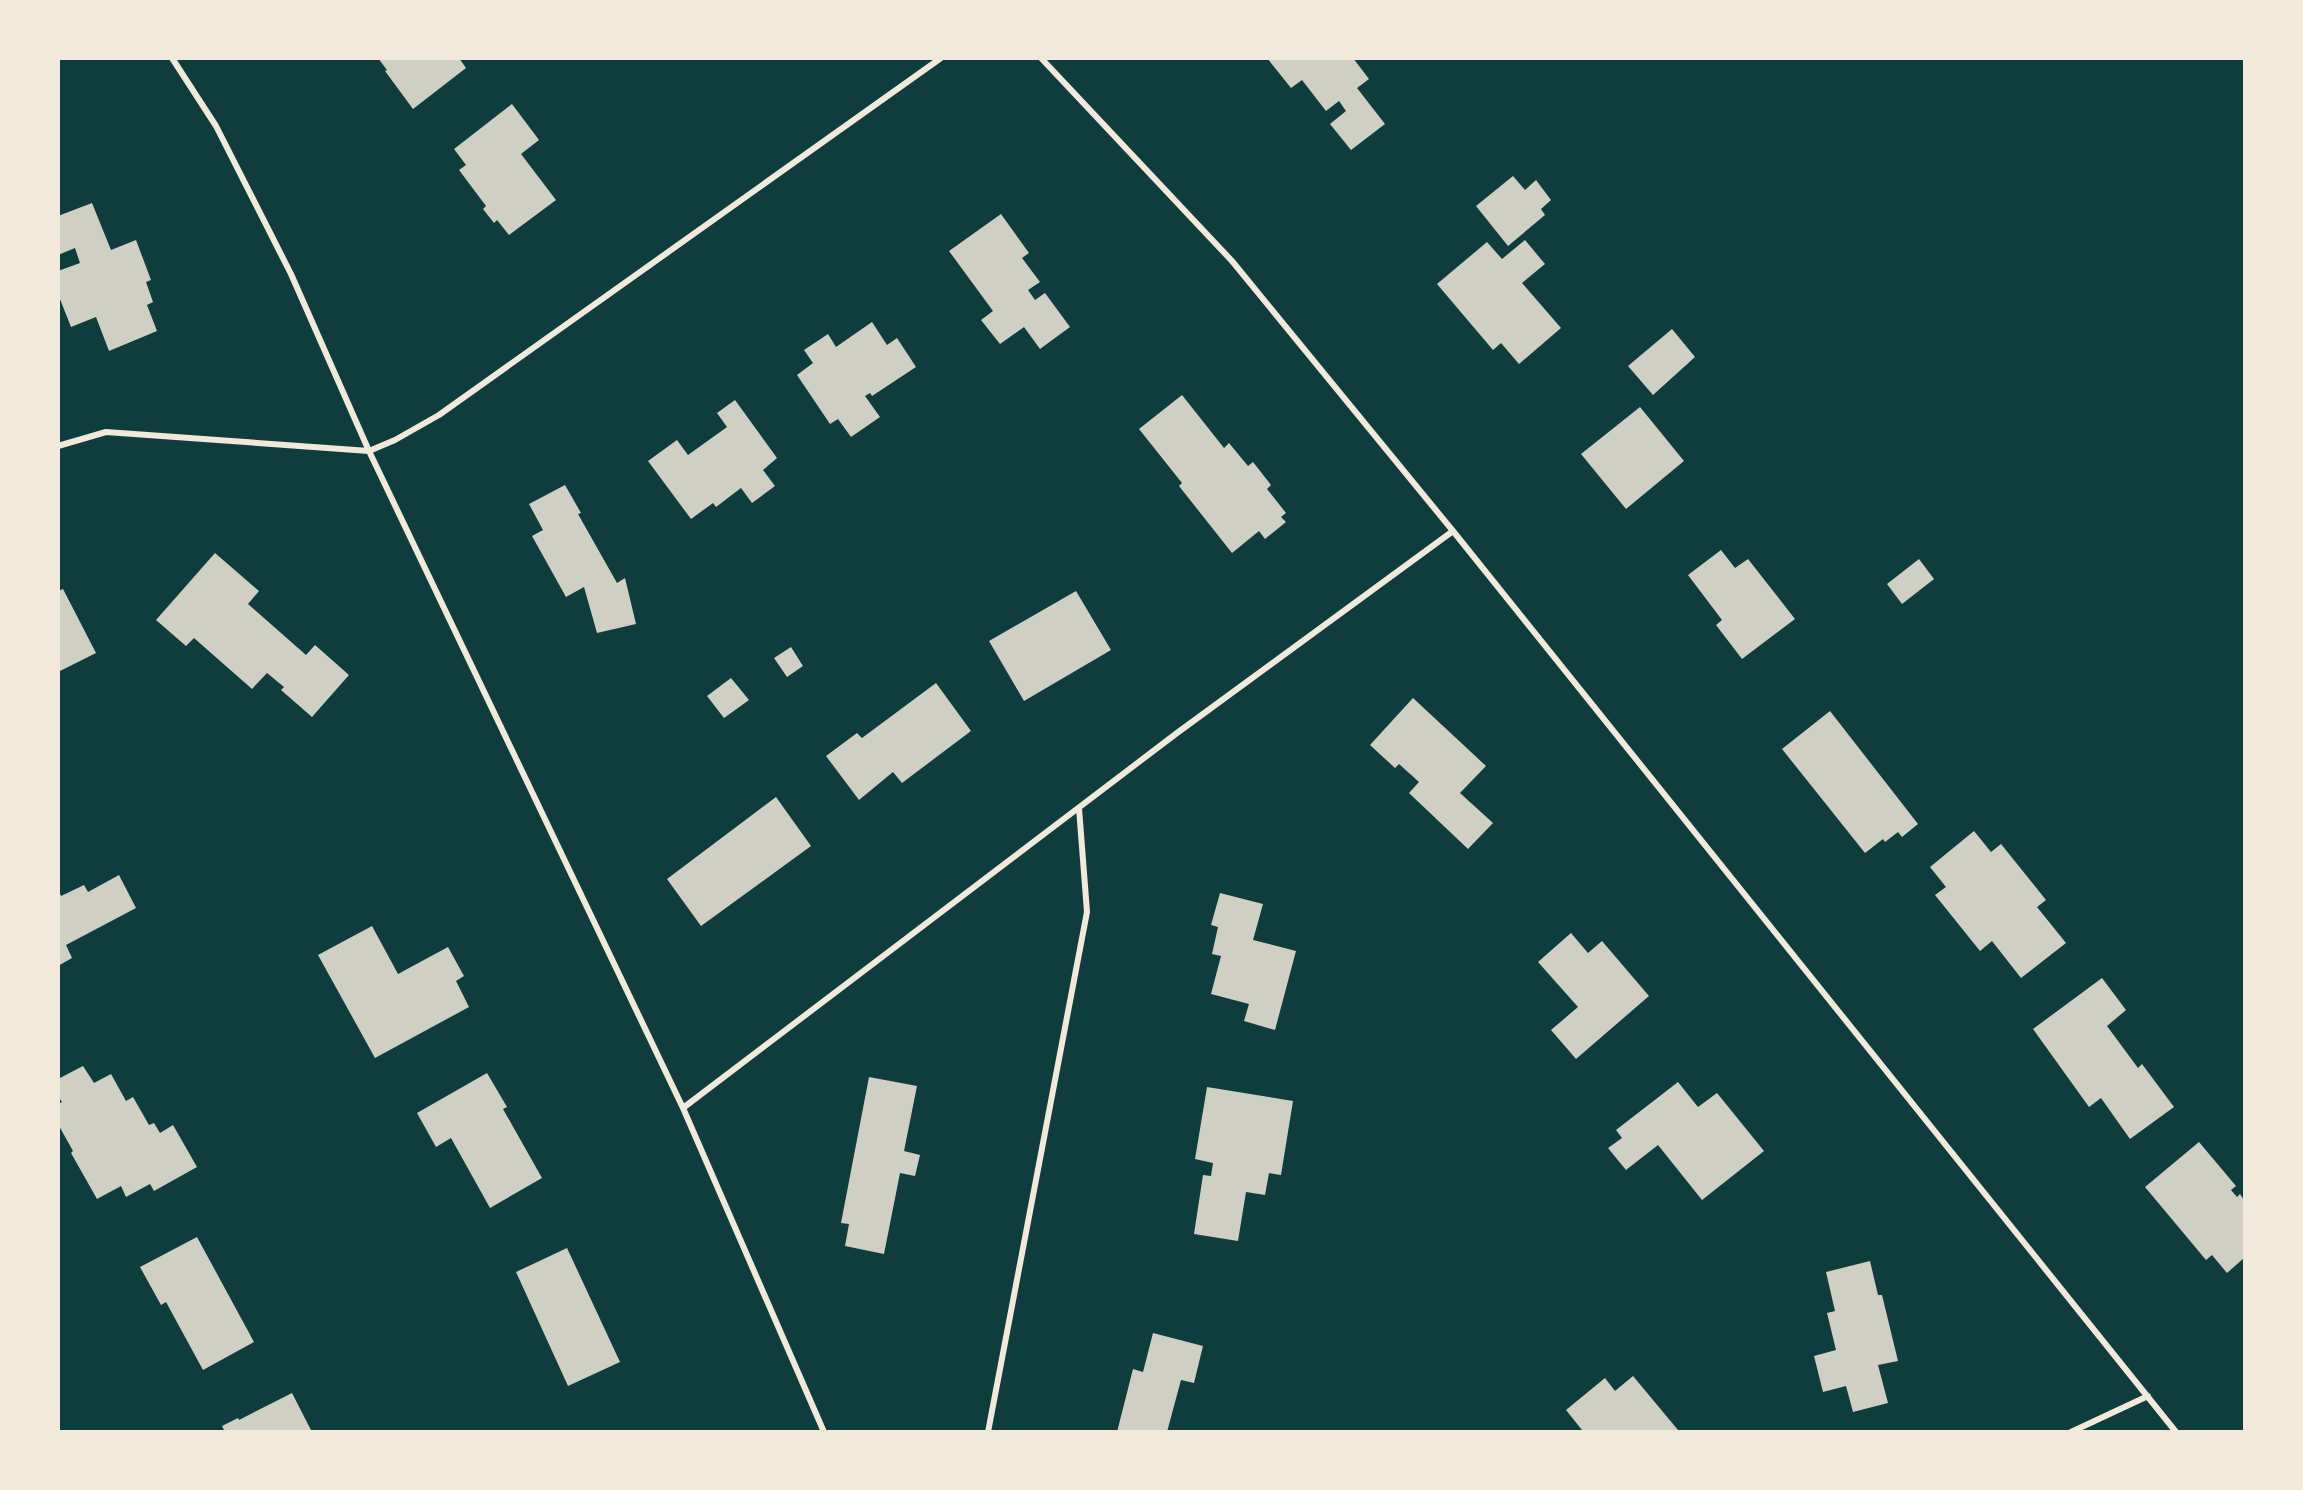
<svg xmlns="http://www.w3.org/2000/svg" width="2303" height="1490" font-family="'Nunito Sans',sans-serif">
<rect width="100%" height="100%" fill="#0f3d3e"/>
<path fill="#cfcfc3" d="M378,58H459L466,68L413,109L385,71L387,70Z
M1267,58H1353L1369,79L1357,88L1385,124L1351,150L1330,124L1346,111L1339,101L1326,111L1302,80L1291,88Z
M512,104L539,140L521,154L556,200L509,235L497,220L494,223L483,209L486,206L459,170L466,165L454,149Z
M1513,176L1525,190L1536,180L1551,200L1541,209L1545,215L1508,246L1476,206Z
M92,203L111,250L136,240L151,280L146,282L153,302L147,305L157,331L109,351L96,317L71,327L58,294V271L80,263L75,248L58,255V216Z
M1001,214L1029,253L1022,258L1040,282L1028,290L1035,300L1045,293L1070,327L1040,349L1024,327L1000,344L981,320L993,311L949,251Z
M1525,240L1545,264L1522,283L1561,328L1519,364L1501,343L1493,350L1437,284L1487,242L1502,259Z
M872,322L887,345L897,338L916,367L872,396L870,393L865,396L880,417L851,437L838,419L830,424L797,375L813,363L804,350L828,334L836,347Z
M1672,329L1695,357L1653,395L1628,366Z
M1182,395L1224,448L1229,443L1248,466L1253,462L1271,485L1267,489L1286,513L1281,517L1286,522L1265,539L1259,531L1232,553L1179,486L1182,483L1139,429Z
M735,400L777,458L763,470L775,486L752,503L741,488L716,507L713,503L691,519L648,461L677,440L688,455L727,427L717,413Z
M1640,407L1684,461L1626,509L1581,454Z
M565,485L581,513L578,514L617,583L625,578L636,624L597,633L584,587L566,597L532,536L543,530L529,504Z
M1721,550L1735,568L1748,559L1795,619L1742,659L1716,625L1722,620L1688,575Z
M215,553L259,591L248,604L306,655L315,645L349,675L312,717L281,690L284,687L267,673L252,689L194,638L186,646L156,620Z
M1919,559L1934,579L1902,604L1887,584Z
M63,589L96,653L58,672V591Z
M1076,591L1111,650L1024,701L989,641Z
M791,647L803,666L787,677L774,658Z
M731,678L749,700L724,718L707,696Z
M936,683L971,731L902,783L893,772L859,800L826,756L857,733L862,738Z
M1413,698L1486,766L1460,793L1493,823L1468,849L1409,793L1419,782L1399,764L1395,768L1370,745Z
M1830,711L1918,824L1902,837L1898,832L1885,842L1883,839L1865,853L1782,749Z
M776,797L811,846L701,926L667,879Z
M1974,831L1991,852L2001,844L2046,900L2037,907L2066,943L2021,978L1992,941L1980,951L1935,895L1946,887L1930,867Z
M119,875L136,908L66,945L72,958L58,966V889L61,896L84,885L88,892Z
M1220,893L1263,904L1253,940L1296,951L1275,1030L1244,1021L1249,1004L1211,994L1221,956L1212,954L1218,927L1211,925Z
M372,926L398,974L448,947L464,976L456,981L469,1007L375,1058L318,955Z
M1571,933L1588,953L1602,941L1649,996L1576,1059L1551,1030L1578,1007L1538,962Z
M2102,978L2126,1010L2107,1026L2138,1068L2142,1064L2174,1107L2130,1139L2101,1098L2089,1107L2033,1029Z
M83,1066L94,1083L111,1074L126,1101L133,1097L149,1125L154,1123L160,1133L173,1125L197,1167L154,1191L150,1184L126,1197L121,1186L97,1199L71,1153L73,1151L58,1124V1104L62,1102L58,1096V1079Z
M487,1073L507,1107L503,1109L542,1178L490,1208L451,1138L436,1147L417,1113Z
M869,1077L917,1086L904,1151L920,1155L915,1176L900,1173L884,1254L845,1246L849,1224L841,1223Z
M1678,1082L1698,1107L1717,1093L1764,1151L1702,1200L1658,1145L1626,1170L1608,1148L1622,1138L1616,1130Z
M1207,1087L1293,1101L1281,1175L1269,1173L1265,1195L1246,1192L1238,1241L1194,1234L1203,1175L1211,1176L1213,1163L1195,1159Z
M2199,1142L2236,1186L2231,1190L2237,1197L2240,1194L2244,1200V1258L2227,1273L2212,1255L2206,1260L2145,1187Z
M197,1237L254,1342L203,1370L166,1302L161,1305L140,1267Z
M567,1248L620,1362L568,1386L516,1272Z
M1870,1261L1878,1295H1882L1898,1361L1878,1365L1888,1403L1853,1412L1846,1386L1823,1392L1814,1356L1836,1350L1827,1313L1835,1311L1826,1272Z
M1153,1333L1203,1346L1194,1383L1181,1380L1167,1432H1117L1133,1369L1143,1372Z
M1633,1376L1678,1430L1580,1432L1582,1430L1566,1410L1605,1378L1615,1391Z
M292,1393L312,1432H225L222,1426L238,1418L239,1420Z"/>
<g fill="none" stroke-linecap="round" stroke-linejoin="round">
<path stroke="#f1e9da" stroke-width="6" d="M172,58L216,126L291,274L369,451L683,1108L824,1432
M1041,58L1232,261L1453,531L2176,1432
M58,446L106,432L369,451L395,440L439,415L941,58
M683,1108L1177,733L1453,531
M988,1432L1087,912L1079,808
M2071,1432L2148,1396"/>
</g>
<rect width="2303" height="1490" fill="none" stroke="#f1e9da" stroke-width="120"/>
</svg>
